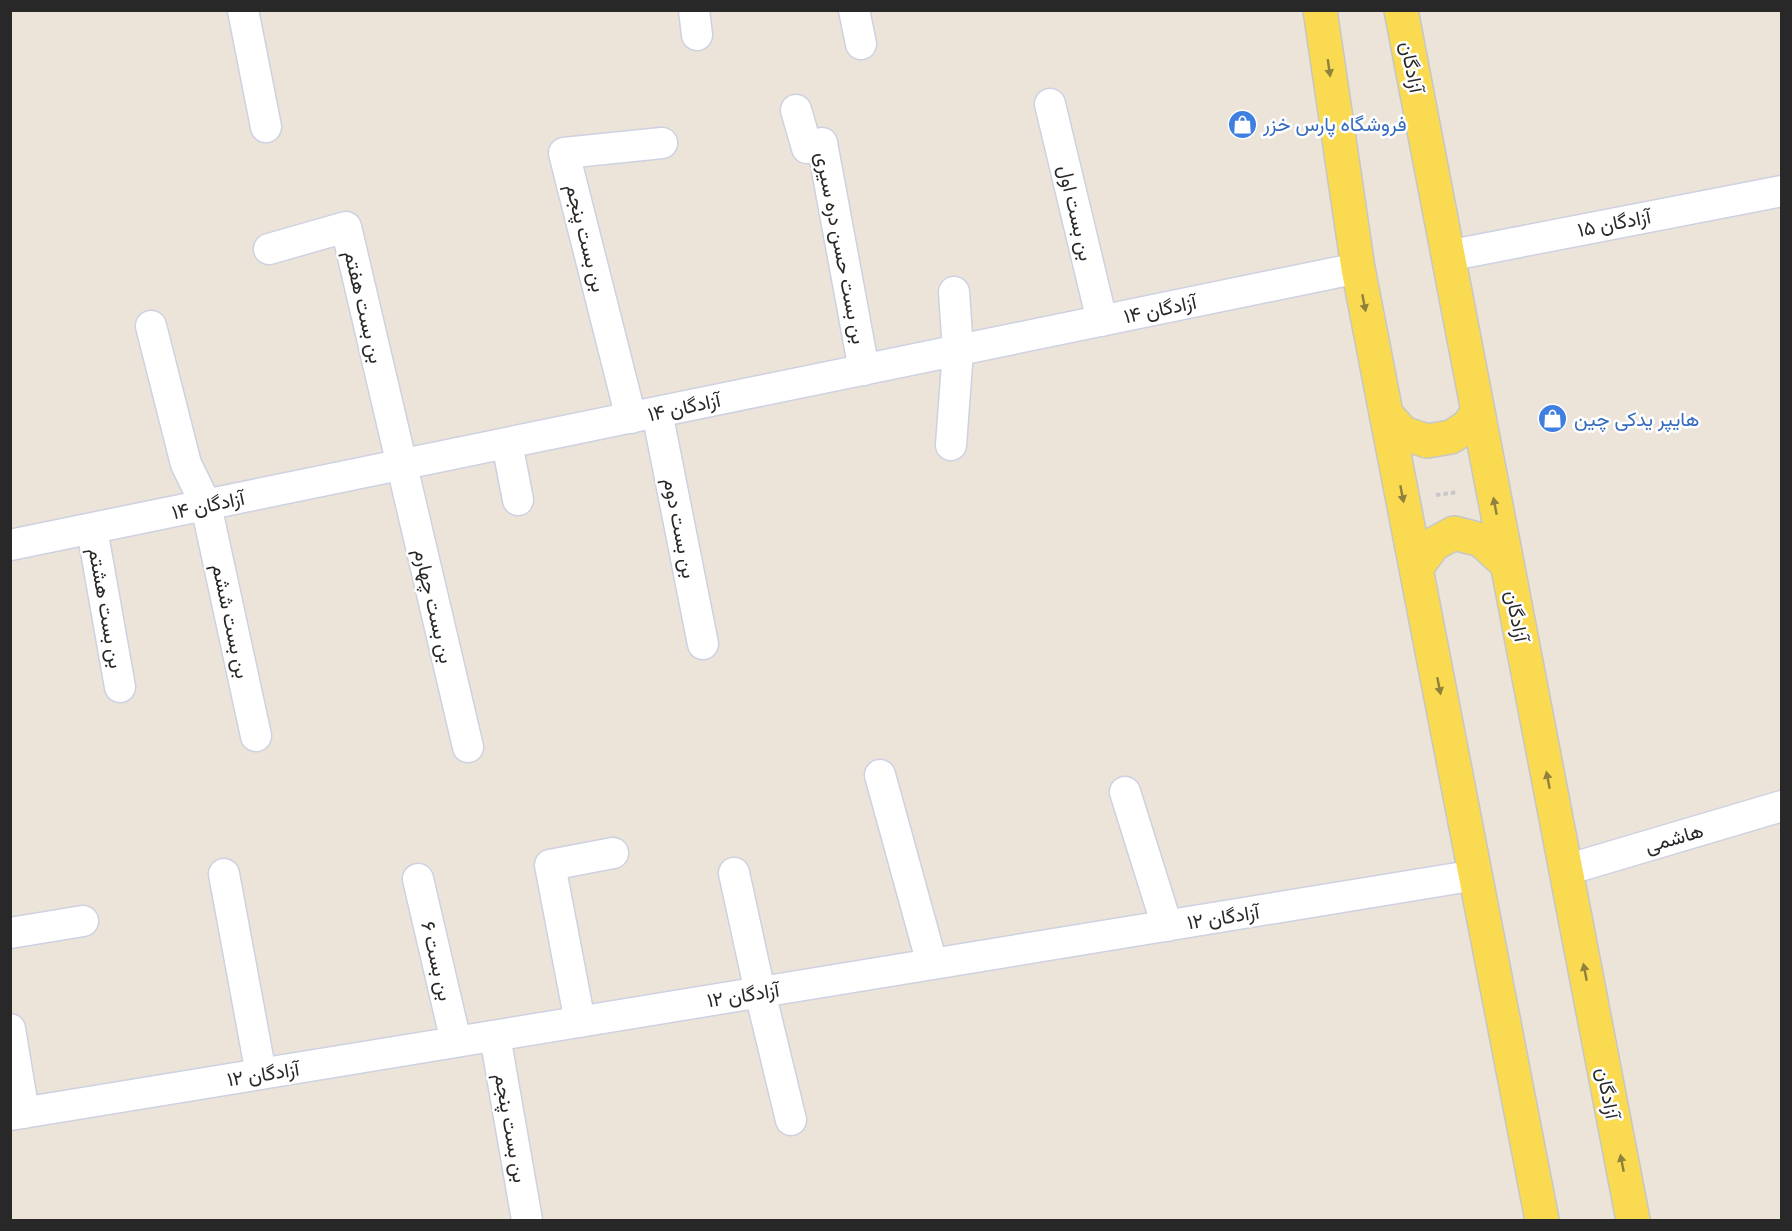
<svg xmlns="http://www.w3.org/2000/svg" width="1792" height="1231" font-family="Karla,Vazirmatn,sans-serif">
<rect width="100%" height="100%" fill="#ece4d8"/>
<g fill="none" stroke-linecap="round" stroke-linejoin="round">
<defs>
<path id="minor" d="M243,10L266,127
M694,10L697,35
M854,10L861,44
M1050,104L1102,321
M796,110L807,148L822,143L864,370
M269,249L346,227L468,747
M1447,256L1782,191
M151,326L186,464L206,505L256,736
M657,412L703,644
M631,418L564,153L662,143
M507,443L518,500
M951,445L958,351L954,292
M92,529L120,687
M10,545L1358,268
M880,775L932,964
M1125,792L1167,926
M1566,870L1782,806
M734,873L760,992L791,1120
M224,874L261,1074
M418,879L456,1042
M10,933L83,921
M580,1022L550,865L613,853
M10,1029L24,1113
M495,1036L527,1220
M10,1115L1476,875"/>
<path id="primary" d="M1320,10L1358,268L1542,1220
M1401,10L1633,1220
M1386,414L1403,433L1427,441L1451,437L1468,426L1477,413
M1416,568L1434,544L1454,533L1481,540L1506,563"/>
</defs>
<use href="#minor" stroke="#ced1e2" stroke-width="33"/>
<use href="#primary" stroke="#c7c7c7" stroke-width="36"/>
<path stroke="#c7c7c7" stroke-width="4" stroke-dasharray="4.5 3" stroke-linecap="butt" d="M1436,495L1458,492"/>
<use href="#minor" stroke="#fff" stroke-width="30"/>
<use href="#primary" stroke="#f9da50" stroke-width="33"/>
</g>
<defs><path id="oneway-solid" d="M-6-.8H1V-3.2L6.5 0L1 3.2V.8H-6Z" transform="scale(1.5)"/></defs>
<g fill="#90813c">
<use href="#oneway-solid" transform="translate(1329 68) rotate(82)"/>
<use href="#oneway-solid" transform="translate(1364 303) rotate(79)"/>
<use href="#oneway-solid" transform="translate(1402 494) rotate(79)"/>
<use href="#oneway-solid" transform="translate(1495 506) rotate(-101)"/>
<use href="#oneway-solid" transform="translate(1439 686) rotate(79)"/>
<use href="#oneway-solid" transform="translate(1548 780) rotate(-101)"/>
<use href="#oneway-solid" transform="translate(1585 972) rotate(-101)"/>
<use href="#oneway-solid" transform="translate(1622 1163) rotate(-101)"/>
</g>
<defs>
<symbol id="shop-disc" viewBox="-11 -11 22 22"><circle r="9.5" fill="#3f7fe0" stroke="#fff"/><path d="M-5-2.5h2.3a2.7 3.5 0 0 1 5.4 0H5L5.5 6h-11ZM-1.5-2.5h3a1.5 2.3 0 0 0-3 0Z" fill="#fff"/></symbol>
</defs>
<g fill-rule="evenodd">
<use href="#shop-disc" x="1226" y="108" width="33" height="33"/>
<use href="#shop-disc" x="1536" y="402" width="33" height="33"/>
</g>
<g text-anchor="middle" stroke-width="5" stroke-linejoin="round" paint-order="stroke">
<g font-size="20" fill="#282828" stroke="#fff">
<text transform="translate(1412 67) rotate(79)" y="7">آزادگان</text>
<text transform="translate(1076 213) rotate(77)" y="7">بن بست اول</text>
<text transform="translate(1614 223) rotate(-11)" y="7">۱۵ آزادگان</text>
<text transform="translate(586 238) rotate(76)" y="7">بن بست پنجم</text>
<text transform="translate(841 248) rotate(79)" y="7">بن بست حسن دره سیری</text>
<text transform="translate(364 307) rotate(77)" y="7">بن بست هفتم</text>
<text transform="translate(1160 309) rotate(-12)" y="7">۱۴ آزادگان</text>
<text transform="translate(684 407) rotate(-12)" y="7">۱۴ آزادگان</text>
<text transform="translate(208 505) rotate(-12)" y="7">۱۴ آزادگان</text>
<text transform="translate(680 528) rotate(79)" y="7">بن بست دوم</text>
<text transform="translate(434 606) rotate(77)" y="7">بن بست چهارم</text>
<text transform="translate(106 608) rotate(80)" y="7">بن بست هشتم</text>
<text transform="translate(1517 616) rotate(79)" y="7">آزادگان</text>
<text transform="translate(231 621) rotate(78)" y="7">بن بست ششم</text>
<text transform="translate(1674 838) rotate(-16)" y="7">هاشمی</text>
<text transform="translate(1223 917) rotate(-9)" y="7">۱۲ آزادگان</text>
<text transform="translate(437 961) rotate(77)" y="7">بن بست ۶</text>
<text transform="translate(743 995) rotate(-9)" y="7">۱۲ آزادگان</text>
<text transform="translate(263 1074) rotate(-9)" y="7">۱۲ آزادگان</text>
<text transform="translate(1608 1093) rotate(79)" y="7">آزادگان</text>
<text transform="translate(511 1128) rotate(80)" y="7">بن بست پنجم</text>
</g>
<g font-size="20" fill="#366cbe" stroke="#fff" text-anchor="start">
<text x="1263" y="131">فروشگاه پارس خزر</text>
<text x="1574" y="426">هایپر یدکی چین</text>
</g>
</g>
<rect width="1792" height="1231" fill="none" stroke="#282828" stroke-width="24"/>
</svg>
